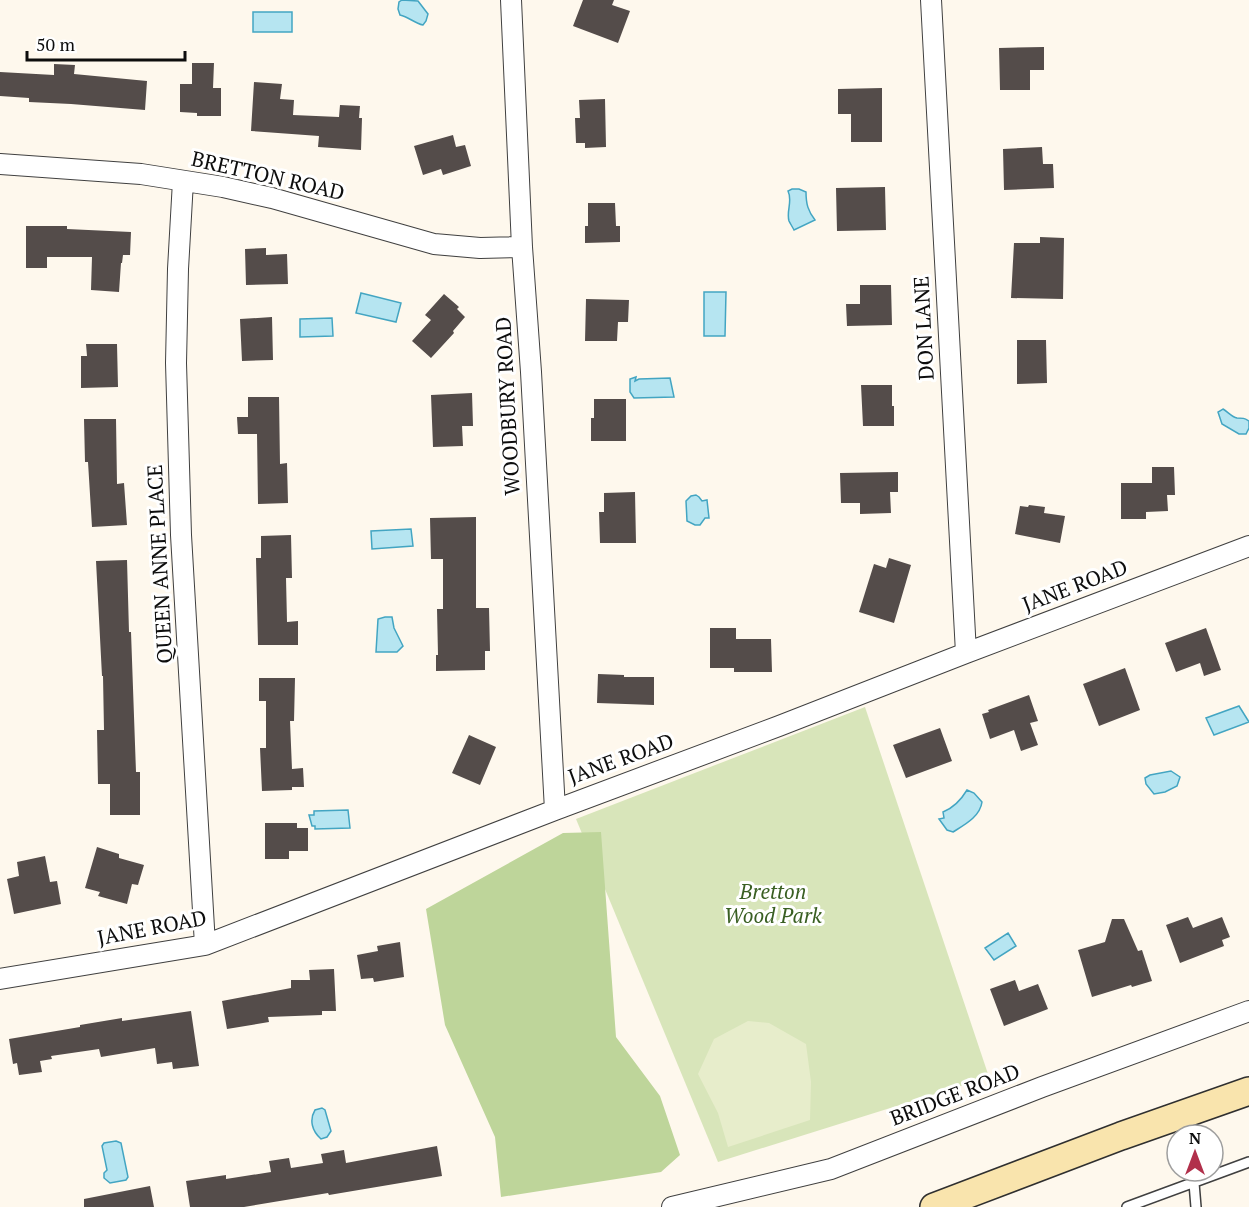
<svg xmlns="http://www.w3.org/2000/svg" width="1249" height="1207" font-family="'PT Serif',serif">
<rect width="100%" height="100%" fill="#fef8ed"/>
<path fill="#d8e5ba" d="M865,707L989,1077L718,1162L576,819Z"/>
<path fill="#bed59a" d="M601,832L616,1037L660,1096L680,1155L661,1172L501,1197L495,1137L445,1025L426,909L563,833Z"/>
<path fill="#e7edcb" d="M748,1021L769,1023L806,1044L811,1082L810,1120L728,1147L718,1113L698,1074L714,1039Z"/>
<path fill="#b6e5f1" stroke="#43a5c2" stroke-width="1.5" d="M402,0L418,1L428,14L426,21L423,25C414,23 409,17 400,15L398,9L399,2Z
M253,12H292V32H253Z
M792,189H799L806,192C806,204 808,211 815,220L794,230C793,228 790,223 789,221C786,211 793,201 788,191Z
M704,292H726L725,336H704Z
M361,293L401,303L396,322L356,313Z
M332,318L333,336L300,337V319Z
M636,377L635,381L639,379L670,378L674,397L634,398L630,392V379Z
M1223,409C1228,412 1232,417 1237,418C1243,418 1244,418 1249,421V428L1246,434H1239L1222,424L1218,412Z
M696,495L699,497L702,501L707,500L709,518H705L700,525H695L687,521L686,501L691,496Z
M411,529L413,546L372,549L371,531Z
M385,617H392L394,628L403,646L397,652H376L378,619Z
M1239,706L1249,722L1214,735L1206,718Z
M1171,771L1180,777L1177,786L1165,792L1154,794L1146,784L1145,778L1150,775Z
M967,790L974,793L982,802C980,817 964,825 953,832L947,830L939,819L944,818L943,812C953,808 961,800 967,790Z
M348,810L350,828L315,829V826H312L309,815H314V811Z
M1008,933L1016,946L994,960L985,948Z
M322,1108L325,1110L331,1131L327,1137L321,1139C312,1131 309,1120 315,1110Z
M116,1141L121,1143L128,1177L126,1180L110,1183L104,1178V1173L107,1170L102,1146L104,1143Z"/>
<path fill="#544c4a" d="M583,0H614L612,5L630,11L618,43L573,26Z
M1044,47V70H1030V90H1000L999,48Z
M192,63H214L213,88H221V116H197V113L180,112V84H192Z
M54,64L75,65L74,74L147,81L145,110L71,104L29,102V98L0,96V72L54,75Z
M254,82L282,84L280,99L294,100L293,115L339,117L340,105L360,106L359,118H362L361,150L318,147L319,136L251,131Z
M882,88V142H851V114H838V89Z
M605,99L606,147L585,148V143H576L575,118H580L579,100Z
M453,135L456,147L465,145L471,166L443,175L441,169L423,175L414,146Z
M1042,147L1043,164H1053L1054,188L1004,190L1003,149Z
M885,187L886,230L837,231L836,188Z
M588,203H615L616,226H620V242L585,243V226H588Z
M26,226H67V229L131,232L130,255H123L122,263H121L119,292L91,290L92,257H47V268H26Z
M1040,237L1064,238L1063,299L1011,298L1014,243H1040Z
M266,248V255L287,254L288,284L246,285L245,249Z
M860,285H891L892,325L847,326L846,304H860Z
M444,294L459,307L457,309L465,317L453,331L454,333L431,358L412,341L431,320L425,315Z
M586,299L629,300L628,322H618L617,341H585Z
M272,317L273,360L242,361L240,319Z
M1017,340H1046L1047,383L1017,384Z
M86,344H117L118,387L81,388V356H87Z
M861,385H892V406H894V426H863Z
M472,393L473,426H462L463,446L433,447L431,395Z
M248,397H279L280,464L287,463L288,503L258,504L257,434H238L237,417H248Z
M594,399H626V441H591V418H594Z
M84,419H116L117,484L124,483L127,525L92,527L88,462H85Z
M1152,467H1174L1175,495H1167L1168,511L1146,512V519H1121V483H1152Z
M898,472V492H890L891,513L860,514V503H841L840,473Z
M635,492L636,543H600L599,512H604V493Z
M1029,505L1045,507L1044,513L1065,516L1060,543L1015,534L1020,506L1028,507Z
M476,517V608H489L490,651H485V670L436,671V655H438L437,609H443V559H431L430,518Z
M291,535L292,578H286L287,622L298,621V645H258L256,558H261V536Z
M889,558L911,565L894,623L859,612L874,564L886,568Z
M127,560L129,632H131L136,772H140V815H110V784H98L97,730H104L103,676H102L96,561Z
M710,628H736V639H771L772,672H734V668H710Z
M1206,628L1221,670L1204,676L1200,663L1176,672L1165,643Z
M1125,668L1140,710L1099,726L1083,684Z
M598,674L624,675V677H654V705L597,703Z
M259,678H295L294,721H290L292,769L303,768L304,787H292V790L262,791L260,748H266V701H259Z
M1029,695L1038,721L1030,723L1038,745L1021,751L1014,730L990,739L982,714L989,712L988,710Z
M940,728L952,761L906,778L893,745Z
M469,735L496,747L480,785L452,773Z
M265,823H297V828H308V851H289V859H265Z
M97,847L119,854V858L144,865L138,885L132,884L127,904L98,896L100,892L85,888Z
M45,856L50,882L57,881L61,904L14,914L7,879L19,876L17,862Z
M1188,917L1193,928L1222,917L1230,937L1222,940L1224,946L1180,963L1166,925Z
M1112,919H1124L1138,951L1142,950L1152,981L1132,987L1131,985L1092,997L1078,950L1105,942Z
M400,942L404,977L374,982L373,978L361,979L357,955L378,951L377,946Z
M334,969L336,1011H322V1015L268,1017L269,1022L227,1029L222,1001L291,988V980H310L309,970Z
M1015,980L1019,991L1038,984L1048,1009L1004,1026L990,989Z
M191,1011L199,1066L173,1069L172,1062L157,1064L155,1048L101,1057L99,1049L51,1056L52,1059L40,1061L42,1072L19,1075L17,1063L13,1064L9,1039L80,1027V1025L122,1018V1021Z
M437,1146L442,1176L329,1195L328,1193L244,1207H190L186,1181L226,1175V1179L271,1172L269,1161L289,1158L291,1168L323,1163L321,1154L344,1150L346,1163Z
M150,1186L154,1207H84V1199Z"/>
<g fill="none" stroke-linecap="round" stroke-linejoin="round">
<defs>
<path id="lane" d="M1194,1183L1196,1207
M1127,1207L1249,1162"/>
<path id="street" d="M511,0L522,247L531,372L555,810
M931,0L966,653
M0,164L141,174L223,187L272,198L434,244L480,248L522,247
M183,181L178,269L176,363L181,535L205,945
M0,979L205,945L555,810L779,726L966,653L1249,546
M672,1207L831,1169L1042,1087L1249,1011"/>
<path id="secondary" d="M934,1207L1121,1136L1249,1091"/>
</defs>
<use href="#lane" stroke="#404040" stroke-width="12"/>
<use href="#street" stroke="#404040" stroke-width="22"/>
<use href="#secondary" stroke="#2f2f2f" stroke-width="30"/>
<use href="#lane" stroke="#fff" stroke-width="9"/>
<use href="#street" stroke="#fff" stroke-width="20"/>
<use href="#secondary" stroke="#f9e4ad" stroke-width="27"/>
</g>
<g text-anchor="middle" stroke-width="6" stroke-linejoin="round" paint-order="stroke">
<g font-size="21" fill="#0d0d0d" stroke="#fff">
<text transform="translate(268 176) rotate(13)" y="7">BRETTON ROAD</text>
<text transform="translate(924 328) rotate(-93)" y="7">DON LANE</text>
<text transform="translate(508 406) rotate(-93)" y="7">WOODBURY ROAD</text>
<text transform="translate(160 564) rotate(-93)" y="7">QUEEN ANNE PLACE</text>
<text transform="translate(1075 586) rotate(-21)" y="7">JANE ROAD</text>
<text transform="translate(621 759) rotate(-20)" y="7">JANE ROAD</text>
<text transform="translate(152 928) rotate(-11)" y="7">JANE ROAD</text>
<text transform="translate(955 1095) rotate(-21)" y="7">BRIDGE ROAD</text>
</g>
<g font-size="21" font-style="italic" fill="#395f22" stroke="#fff">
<text x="773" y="899">Bretton<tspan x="773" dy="24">Wood Park</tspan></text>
</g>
</g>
<g transform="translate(1195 1153)"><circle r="28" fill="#ffffff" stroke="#9e9e9e" stroke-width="1.5"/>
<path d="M0-4.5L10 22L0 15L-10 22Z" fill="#b1304b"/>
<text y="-9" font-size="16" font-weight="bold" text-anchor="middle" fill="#0d0d0d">N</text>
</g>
<path d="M27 51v9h158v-9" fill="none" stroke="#0d0d0d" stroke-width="3"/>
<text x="36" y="51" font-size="18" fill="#0d0d0d" stroke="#ffffff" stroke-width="4.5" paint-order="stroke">50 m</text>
</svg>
